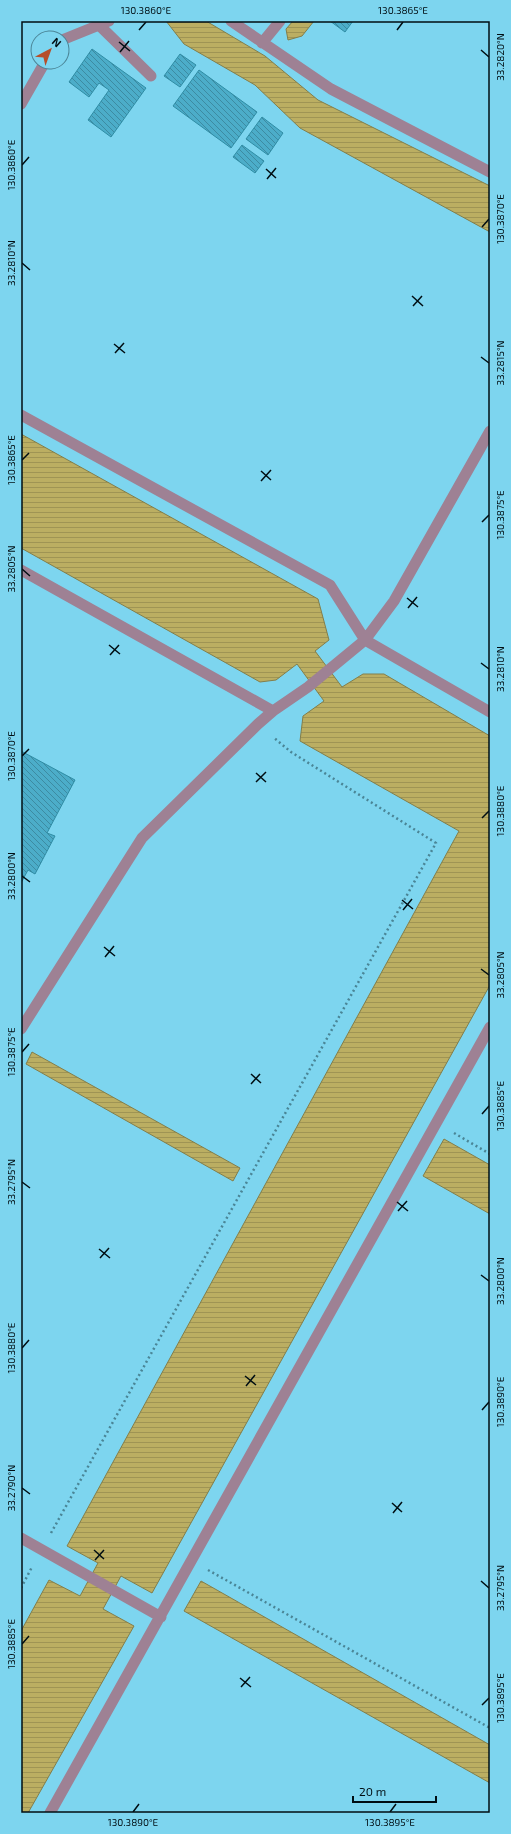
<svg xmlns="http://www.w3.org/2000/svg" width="511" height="1834" font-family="'Exo 2',sans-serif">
<defs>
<pattern id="water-rules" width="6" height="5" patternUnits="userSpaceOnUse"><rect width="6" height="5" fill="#bbae62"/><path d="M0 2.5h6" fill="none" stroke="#9f9454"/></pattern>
<pattern id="building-back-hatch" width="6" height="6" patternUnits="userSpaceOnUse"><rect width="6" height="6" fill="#4cadc9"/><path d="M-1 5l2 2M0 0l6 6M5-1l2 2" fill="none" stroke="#3d8ba2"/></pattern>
</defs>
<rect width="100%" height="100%" fill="#7dd5ef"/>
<path fill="url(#water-rules)" stroke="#837e4a" d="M166,21H206L265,56L318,100L490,186V232L300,128L255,85L184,44Z
M293,21H314L302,36L288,40L286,29Z
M21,434L318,599L329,640L315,651L342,687L363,674H384L490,736V985L152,1593L121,1576L103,1609L134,1626L28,1813H21V1631L49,1580L80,1596L98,1563L67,1546L459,831L300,741L303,716L324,701L297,664L276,680L260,682L21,548Z
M32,1052L240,1168L233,1181L26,1064Z
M444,1139L490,1165V1214L423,1176Z
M201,1581L490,1745V1783L184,1611Z"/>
<path fill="url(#building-back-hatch)" stroke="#2f8ca4" d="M330,21H353L345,32Z
M92,49L146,88L111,137L88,120L109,90L99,83L89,97L69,82Z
M180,54L196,65L180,87L164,76Z
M199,70L257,112L231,148L173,106Z
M262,117L283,133L268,155L246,139Z
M242,145L264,161L255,173L233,157Z
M21,751L75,780L47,833L55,836L35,874L28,870L21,883Z"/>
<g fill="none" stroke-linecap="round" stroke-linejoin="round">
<path stroke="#4a8596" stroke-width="2.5" stroke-dasharray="2 3" stroke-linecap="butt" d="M454,1133L490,1154
M51,1533L436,843L291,752L273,737
M208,1570L490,1728
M21,1588L32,1567"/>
<path stroke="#9e8194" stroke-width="11" d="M100,26L151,76"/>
<path stroke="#9e8194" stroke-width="11" d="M231,21L331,89L490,172
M62,40L109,21
M262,43L280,21
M21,104L45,62
M21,415L330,585L365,640L490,712
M21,570L273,711
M21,1029L142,838L258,724L273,711L308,687L365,640L394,601L490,431
M21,1538L161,1617
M50,1813L490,1027"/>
</g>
<path fill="none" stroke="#000e13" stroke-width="1.5" d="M139,30L146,22M397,30L403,22M119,42L130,51M481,50L489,57M120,52L129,41M22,165L29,157M266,169L276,178M267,179L276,168M482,227L489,219M22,263L30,270M412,296L423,306M413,306L422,296M114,344L125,353M115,353L124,343M481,357L489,363M22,460L29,453M261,471L271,480M261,481L271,470M482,522L489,515M22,569L30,576M407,598L418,607M408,608L417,597M109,645L120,654M110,655L119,645M481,663L489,669M22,756L29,749M256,773L266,782M256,782L266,772M482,818L489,811M22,876L30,882M402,900L413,909M403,910L412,899M104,947L115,956M105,957L114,946M481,969L489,975M22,1052L29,1044M251,1074L261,1083M251,1084L260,1074M482,1114L489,1106M22,1182L30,1188M397,1202L408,1211M398,1211L407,1201M99,1249L110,1258M100,1258L109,1248M481,1275L489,1281M22,1348L29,1340M245,1376L256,1385M246,1386L255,1375M482,1410L489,1402M22,1488L30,1494M392,1503L402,1512M393,1513L402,1502M94,1550L104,1559M95,1560L104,1550M481,1581L489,1588M22,1644L29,1636M240,1678L251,1687M241,1687L250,1677M482,1705L489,1698M133,1812L139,1804M390,1812L396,1804"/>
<rect width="511" height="1834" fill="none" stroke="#7dd5ef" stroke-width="44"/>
<g transform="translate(50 50) rotate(41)"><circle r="19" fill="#7dd5ef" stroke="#4b8597"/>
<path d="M0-3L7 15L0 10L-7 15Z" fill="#b64e29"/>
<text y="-6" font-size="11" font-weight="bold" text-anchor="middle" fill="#000e13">N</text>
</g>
<path d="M353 1796v6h83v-6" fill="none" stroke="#000e13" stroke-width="2"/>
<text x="359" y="1796" font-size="12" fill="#000e13" stroke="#7dd5ef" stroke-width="3" paint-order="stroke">20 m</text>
<rect x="22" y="22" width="467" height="1790" fill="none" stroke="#000e13" stroke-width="1.5"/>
<g font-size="10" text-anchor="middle" fill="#000e13">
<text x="146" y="14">130.3860°E</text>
<text x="403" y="14">130.3865°E</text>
<text transform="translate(500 57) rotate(-90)" y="4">33.2820°N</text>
<text transform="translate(11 165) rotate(-90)" y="4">130.3860°E</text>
<text transform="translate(500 219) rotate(-90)" y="4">130.3870°E</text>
<text transform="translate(11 263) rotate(-90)" y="4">33.2810°N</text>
<text transform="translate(500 363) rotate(-90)" y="4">33.2815°N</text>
<text transform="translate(11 460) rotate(-90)" y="4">130.3865°E</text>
<text transform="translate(500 515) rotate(-90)" y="4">130.3875°E</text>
<text transform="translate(11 569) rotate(-90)" y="4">33.2805°N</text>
<text transform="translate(500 669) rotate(-90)" y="4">33.2810°N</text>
<text transform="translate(11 756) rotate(-90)" y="4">130.3870°E</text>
<text transform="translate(500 811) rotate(-90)" y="4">130.3880°E</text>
<text transform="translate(11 876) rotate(-90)" y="4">33.2800°N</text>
<text transform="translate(500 975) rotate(-90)" y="4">33.2805°N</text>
<text transform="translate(11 1052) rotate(-90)" y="4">130.3875°E</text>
<text transform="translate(500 1106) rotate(-90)" y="4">130.3885°E</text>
<text transform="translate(11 1182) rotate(-90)" y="4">33.2795°N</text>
<text transform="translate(500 1281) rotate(-90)" y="4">33.2800°N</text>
<text transform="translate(11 1348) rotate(-90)" y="4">130.3880°E</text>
<text transform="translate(500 1402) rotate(-90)" y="4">130.3890°E</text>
<text transform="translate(11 1488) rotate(-90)" y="4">33.2790°N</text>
<text transform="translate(500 1588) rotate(-90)" y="4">33.2795°N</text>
<text transform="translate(11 1644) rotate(-90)" y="4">130.3885°E</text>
<text transform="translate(500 1698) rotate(-90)" y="4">130.3895°E</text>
<text x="133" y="1826">130.3890°E</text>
<text x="390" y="1826">130.3895°E</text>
</g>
</svg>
